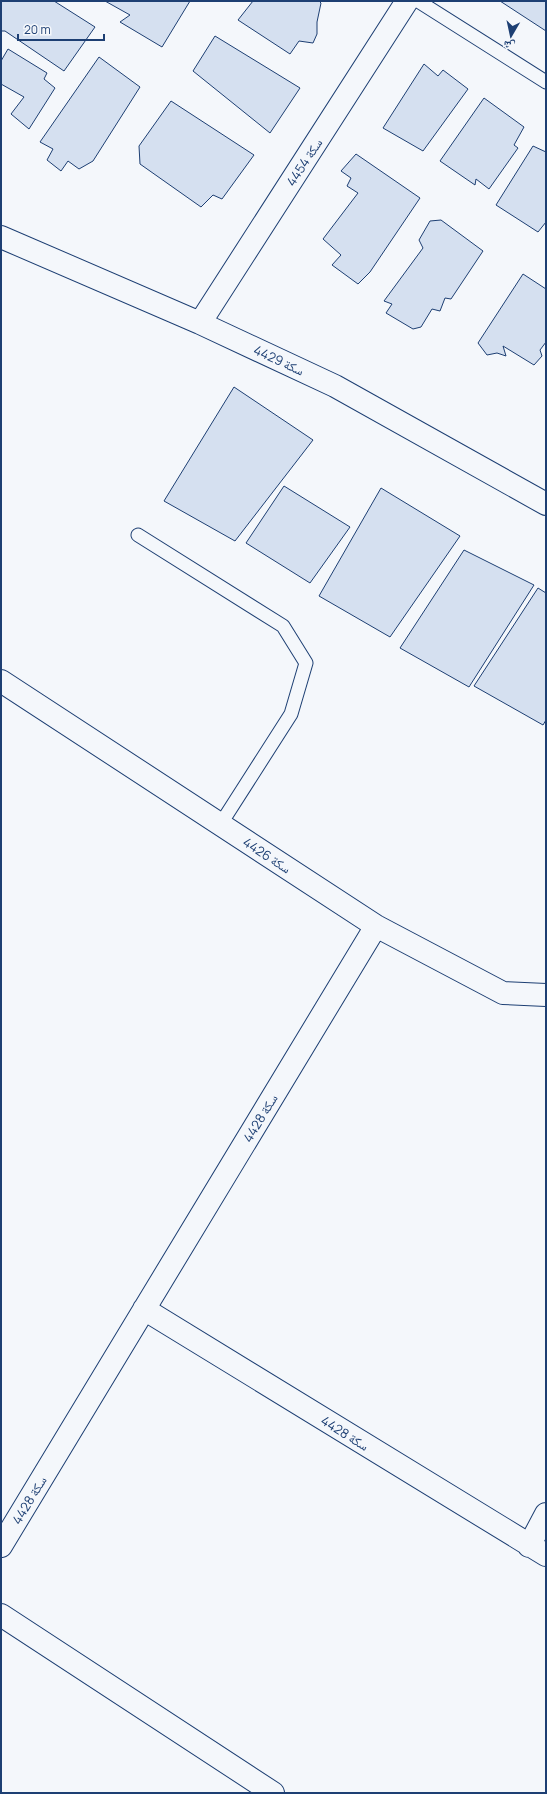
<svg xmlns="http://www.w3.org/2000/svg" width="547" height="1794" font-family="Manrope,'Noto Naskh Arabic',sans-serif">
<rect width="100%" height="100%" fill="#f4f7fb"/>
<path fill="#d5e0f0" stroke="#1d3f73" d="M1,1H54L95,27L64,71L5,31H1Z
M105,1H190L162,47L120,22L130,15Z
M253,1H319L321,3L317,22V34L313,43L299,41L290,54L238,20Z
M500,1H546V31Z
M215,36L300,88L270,133L193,71Z
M8,49L47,73L44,79L55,88L29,129L11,114L24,97L1,84V61Z
M99,57L140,87L93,161L79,169L68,161L61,171L47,160L53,149L40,142Z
M424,64L438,76L443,70L468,89L423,151L383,128Z
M484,98L524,127L514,145L518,148L489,189L476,179L475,185L440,161Z
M171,101L254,155L222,199L213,195L201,207L140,164L139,146Z
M533,146L546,152V222L538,232L496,205Z
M356,154L420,198L370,272L358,284L332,265L341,255L323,239L358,193L347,186L351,178L341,171Z
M441,220L483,251L451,299L445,298L440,311L432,309L421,327L413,329L386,313L392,304L384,301L423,248L419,240L430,221Z
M523,274L546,289V342L540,350L542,356L534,365L503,346L506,356L497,353L487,355L478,343Z
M234,387L313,440L235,541L164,501Z
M284,486L350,527L310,583L246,543Z
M381,488L460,536L390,637L319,596Z
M464,550L534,585L469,687L400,648Z
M538,588L546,593V720L543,725L474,686Z"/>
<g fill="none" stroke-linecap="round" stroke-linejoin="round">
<defs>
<path id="service" d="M418,1L546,82
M138,535L283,626L306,663L291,714L220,825"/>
<path id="minor" d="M1,237L200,323L335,386L546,504
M200,323L407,1
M1,681L376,926L503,993L546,995
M144,1309L546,1555
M1,1546L376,926
M529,1546L546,1514
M1,1615L273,1793"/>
</defs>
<use href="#service" stroke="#1d3f73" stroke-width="15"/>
<use href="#minor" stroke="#1d3f73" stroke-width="24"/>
<use href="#service" stroke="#f4f7fb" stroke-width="13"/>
<use href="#minor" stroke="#f4f7fb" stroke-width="22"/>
</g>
<g text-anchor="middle" stroke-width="3" stroke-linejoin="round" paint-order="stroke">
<g font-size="13" fill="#1d3f73" stroke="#f4f7fb">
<text transform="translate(304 162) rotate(-57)" y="5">سكة 4454</text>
<text transform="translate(279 360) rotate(25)" y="5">سكة 4429</text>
<text transform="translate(267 855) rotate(33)" y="5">سكة 4426</text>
<text transform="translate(260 1118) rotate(-59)" y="5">سكة 4428</text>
<text transform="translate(345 1433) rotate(32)" y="5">سكة 4428</text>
<text transform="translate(29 1500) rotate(-59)" y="5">سكة 4428</text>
</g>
</g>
<rect width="547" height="1794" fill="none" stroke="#1d3f73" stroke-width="4"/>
<g transform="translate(511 36) rotate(189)" stroke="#f4f7fb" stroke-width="3" paint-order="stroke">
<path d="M0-3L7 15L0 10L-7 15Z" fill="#1d3f73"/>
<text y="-6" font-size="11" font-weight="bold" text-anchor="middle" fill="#1d3f73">ش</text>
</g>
<path d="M18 34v6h86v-6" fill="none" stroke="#1d3f73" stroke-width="2"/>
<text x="24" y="34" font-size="12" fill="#1d3f73" stroke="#f4f7fb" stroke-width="3" paint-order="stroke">20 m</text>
</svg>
